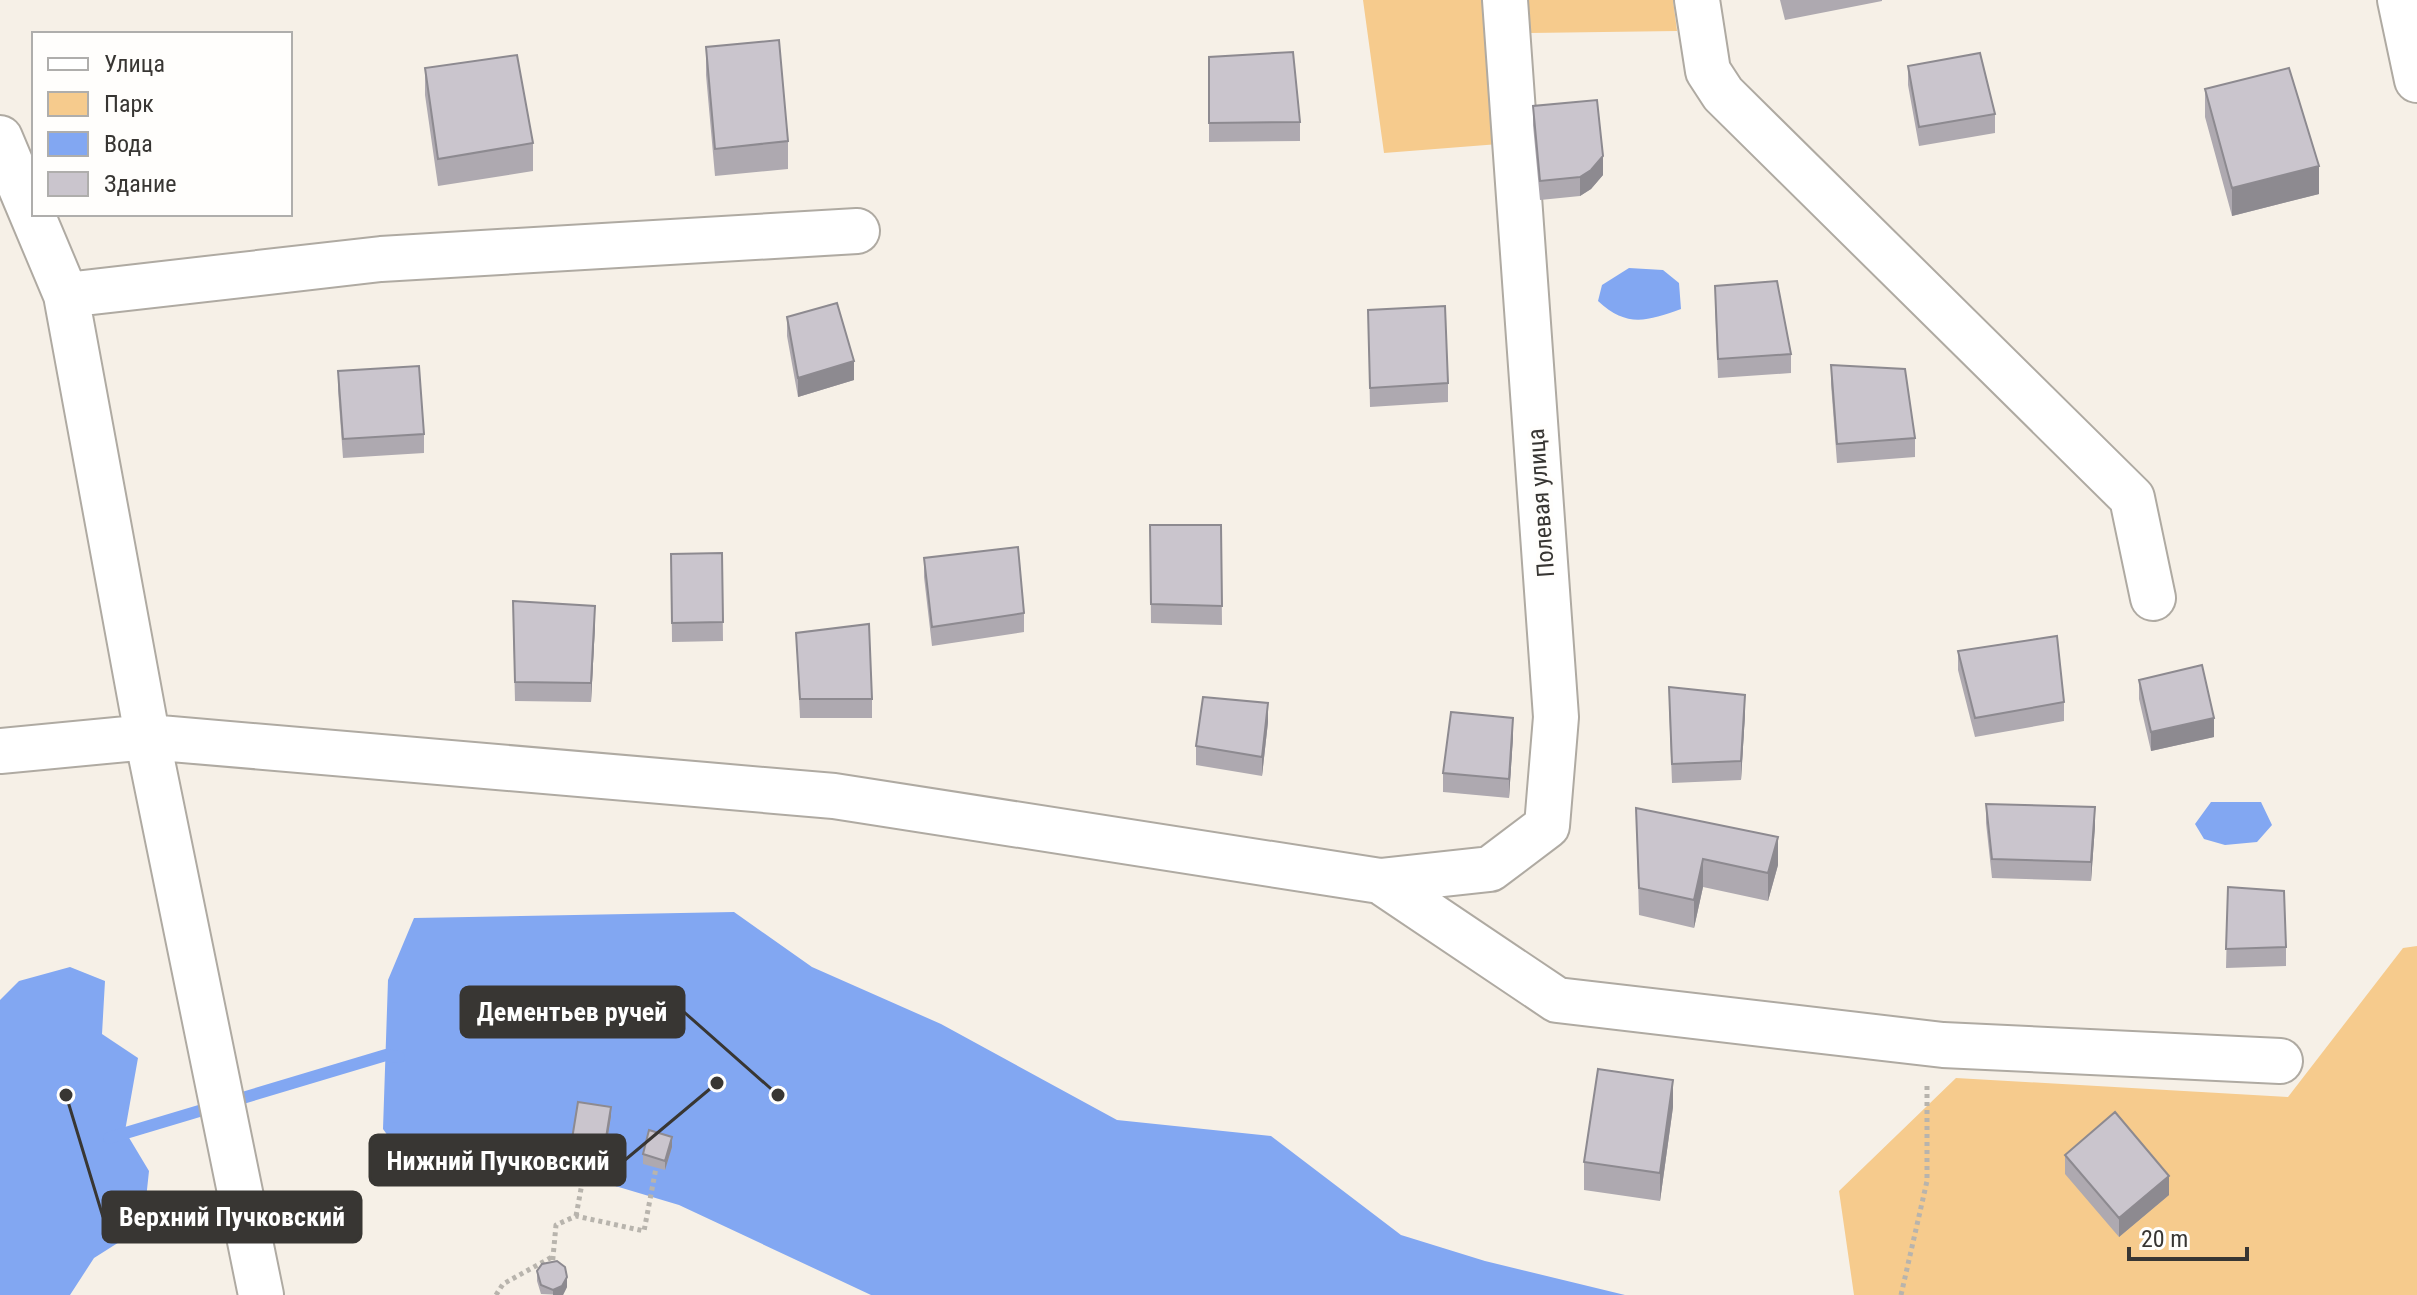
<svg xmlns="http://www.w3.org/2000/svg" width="2417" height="1295" font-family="'Roboto Condensed',sans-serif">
<rect width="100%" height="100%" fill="#f6f0e7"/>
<path fill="#f6cb8d" d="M1363,0H1490L1499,144L1384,153Z
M1528,0H1673L1677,31L1530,33Z
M2417,946V1295H1854L1839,1191L1956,1078L2288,1097L2403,948Z"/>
<path fill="#82a7f2" d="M1629,268L1663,270L1679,283L1681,309C1647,321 1627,328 1598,301L1602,285Z
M2211,802H2261L2272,825L2257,842L2225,845L2204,839L2195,824Z
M734,912L812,967L941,1024L1117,1120L1271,1136L1401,1235L1485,1261L1625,1295H871L679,1205L505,1153L414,1172L383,1129L388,980L414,918Z
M70,967L105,981L102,1034L138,1058L125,1131L149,1171L143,1227L94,1258L70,1295H0V1000L19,981Z"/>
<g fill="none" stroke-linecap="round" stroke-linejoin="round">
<path stroke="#82a7f2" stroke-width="12" d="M109,1138L386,1055L399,1057"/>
<defs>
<path id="minor" d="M1697,0L1708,71L1723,94L2132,498L2153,598
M2400,0L2417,80
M0,138L66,295L150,751L261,1295
M66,295L381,259L857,231
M0,751L148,737L834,796L1380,881L1557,1000L1943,1045L2280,1061
M1380,881L1490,869L1547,826L1556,717L1505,0"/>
</defs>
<use href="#minor" stroke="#afaaa2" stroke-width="48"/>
<path stroke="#b8b4ad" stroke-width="5" stroke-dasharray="4 4" stroke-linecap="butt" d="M576,1216L588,1151
M552,1268L556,1225L576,1216L644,1231L656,1168
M496,1295L503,1284L552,1257
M1901,1295L1927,1181V1084"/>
<use href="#minor" stroke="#fff" stroke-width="44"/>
</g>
<path fill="#aea9b0" d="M1780,0H1882V1L1785,20Z
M706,47L788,141V169L715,176L706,75Z
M1209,57L1300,122V141L1209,142Z
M1908,66L1995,114V133L1919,146L1908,85Z
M425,68L533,143V171L438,186L425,95Z
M2205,89L2319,194L2232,216L2205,117Z
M1533,106L1603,175L1591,189L1580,196L1540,200L1533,125Z
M1715,305L1791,354V373L1718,378Z
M1368,310L1448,383V402L1370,407Z
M787,317L854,380L798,397L787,336Z
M1831,365L1915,438V457L1837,463L1831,384Z
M338,371L424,434V453L343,458L338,390Z
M1150,525H1221L1222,625L1151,623Z
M722,553L723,641L672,642L671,554Z
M924,558L1024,613V632L932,646L924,577Z
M513,620L595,625L591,702L515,701Z
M796,633L872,699V718H800Z
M1958,651L2064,702V721L1975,737L1958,670Z
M2139,680L2214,737L2151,751L2139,699Z
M1669,706L1745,714L1741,780L1672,783Z
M1268,722L1262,776L1196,765V746Z
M1513,737L1509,798L1443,792V773Z
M1986,804L2095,826L2091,881L1992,878L1986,823Z
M1636,808L1778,865L1768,901L1703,887L1694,928L1639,915Z
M2228,887L2286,947V966L2226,968Z
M1673,1107L1660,1201L1584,1190V1162Z
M611,1116L605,1154L572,1149V1139Z
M672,1147L665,1170L643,1164V1154Z
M2065,1155L2169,1195L2119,1237L2065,1174Z
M537,1271L567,1287L563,1295L541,1294L537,1281Z"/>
<path fill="#8d8a90" d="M1603,156V175L1591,189L1580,196V177Z
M2319,166V194L2232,216V188Z
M854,361V380L798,397V378Z
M595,606V625L591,702V683Z
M1745,695V714L1741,780V761Z
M1268,703V722L1262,776V757Z
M1513,718V737L1509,798V779Z
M2214,718V737L2151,751V732Z
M2095,807V826L2091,881V862Z
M1778,837V865L1768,901V873Z
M1703,859V887L1694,928V900Z
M1673,1080V1107L1660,1201V1173Z
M611,1107V1116L605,1154V1144Z
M672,1137V1147L665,1170V1161Z
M2169,1176V1195L2119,1237V1218Z
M567,1277V1287L563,1295H553V1290Z"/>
<path fill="#cac5cd" stroke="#8d8a90" stroke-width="2" d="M779,40L788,141L715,149L706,47Z
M1293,52L1300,122L1209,123V57Z
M1980,53L1995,114L1919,127L1908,66Z
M517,55L533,143L438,159L425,68Z
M2289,68L2319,166L2232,188L2205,89Z
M1597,100L1603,156L1591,170L1580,177L1540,181L1533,106Z
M1777,281L1791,354L1718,359L1715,286Z
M837,303L854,361L798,378L787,317Z
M1445,306L1448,383L1370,388L1368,310Z
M1831,365L1905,369L1915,438L1837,444Z
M419,366L424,434L343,439L338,371Z
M1150,525H1221L1222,606L1151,604Z
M1018,547L1024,613L932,627L924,558Z
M722,553L723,622L672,623L671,554Z
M513,601L595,606L591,683L515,682Z
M869,624L872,699H800L796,633Z
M2057,636L2064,702L1975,718L1958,651Z
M2202,665L2214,718L2151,732L2139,680Z
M1669,687L1745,695L1741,761L1672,764Z
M1203,697L1268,703L1262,757L1196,746Z
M1451,712L1513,718L1509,779L1443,773Z
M1986,804L2095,807L2091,862L1992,859Z
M1636,808L1778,837L1768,873L1703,859L1694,900L1639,888Z
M2228,887L2284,891L2286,947L2226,949Z
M1598,1069L1673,1080L1660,1173L1584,1162Z
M578,1102L611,1107L605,1144L572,1139Z
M2115,1112L2169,1176L2119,1218L2065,1155Z
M649,1130L672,1137L665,1161L643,1154Z
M557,1261L565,1267L567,1277L562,1286L553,1290L541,1285L537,1271L542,1264Z"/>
<g text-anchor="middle" stroke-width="8" stroke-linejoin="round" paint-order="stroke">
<g font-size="24" fill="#383633" stroke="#fffefc">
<text transform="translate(1541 503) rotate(-94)" y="8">Полевая улица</text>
</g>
</g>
<path fill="none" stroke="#383633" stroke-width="3" d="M778 1095L684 1012M717 1083L625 1160M66 1095L103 1217"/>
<g fill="#383633" stroke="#fffefc" stroke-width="3">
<circle cx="778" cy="1095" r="8"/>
<circle cx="717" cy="1083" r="8"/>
<circle cx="66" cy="1095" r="8"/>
</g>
<g fill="#383633" stroke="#383633" stroke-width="3">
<rect x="461" y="987" width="223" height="50" rx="8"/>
<rect x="370" y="1135" width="255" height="50" rx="8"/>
<rect x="103" y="1192" width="258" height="50" rx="8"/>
</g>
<g font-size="26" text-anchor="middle" font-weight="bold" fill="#fff">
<text x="572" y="1021">Дементьев ручей</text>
<text x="498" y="1170">Нижний Пучковский</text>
<text x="232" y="1226">Верхний Пучковский</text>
</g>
<rect x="32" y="32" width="260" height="184" fill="#fffefc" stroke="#afaeac" stroke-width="2"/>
<rect x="48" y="58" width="40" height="12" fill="#ffffff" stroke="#afaeac" stroke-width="2"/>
<text x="104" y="72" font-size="24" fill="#383633">Улица</text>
<rect x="48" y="92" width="40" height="24" fill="#f6cb8d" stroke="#afaeac" stroke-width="2"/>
<text x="104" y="112" font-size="24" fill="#383633">Парк</text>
<rect x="48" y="132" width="40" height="24" fill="#82a7f2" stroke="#afaeac" stroke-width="2"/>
<text x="104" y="152" font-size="24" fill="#383633">Вода</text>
<rect x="48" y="172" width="40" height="24" fill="#cac5cd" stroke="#afaeac" stroke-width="2"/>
<text x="104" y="192" font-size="24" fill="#383633">Здание</text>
<path d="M2129 1247v12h118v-12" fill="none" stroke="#383633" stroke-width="4"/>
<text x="2141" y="1247" font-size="24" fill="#383633" stroke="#fffefc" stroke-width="6" paint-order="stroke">20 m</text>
</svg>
